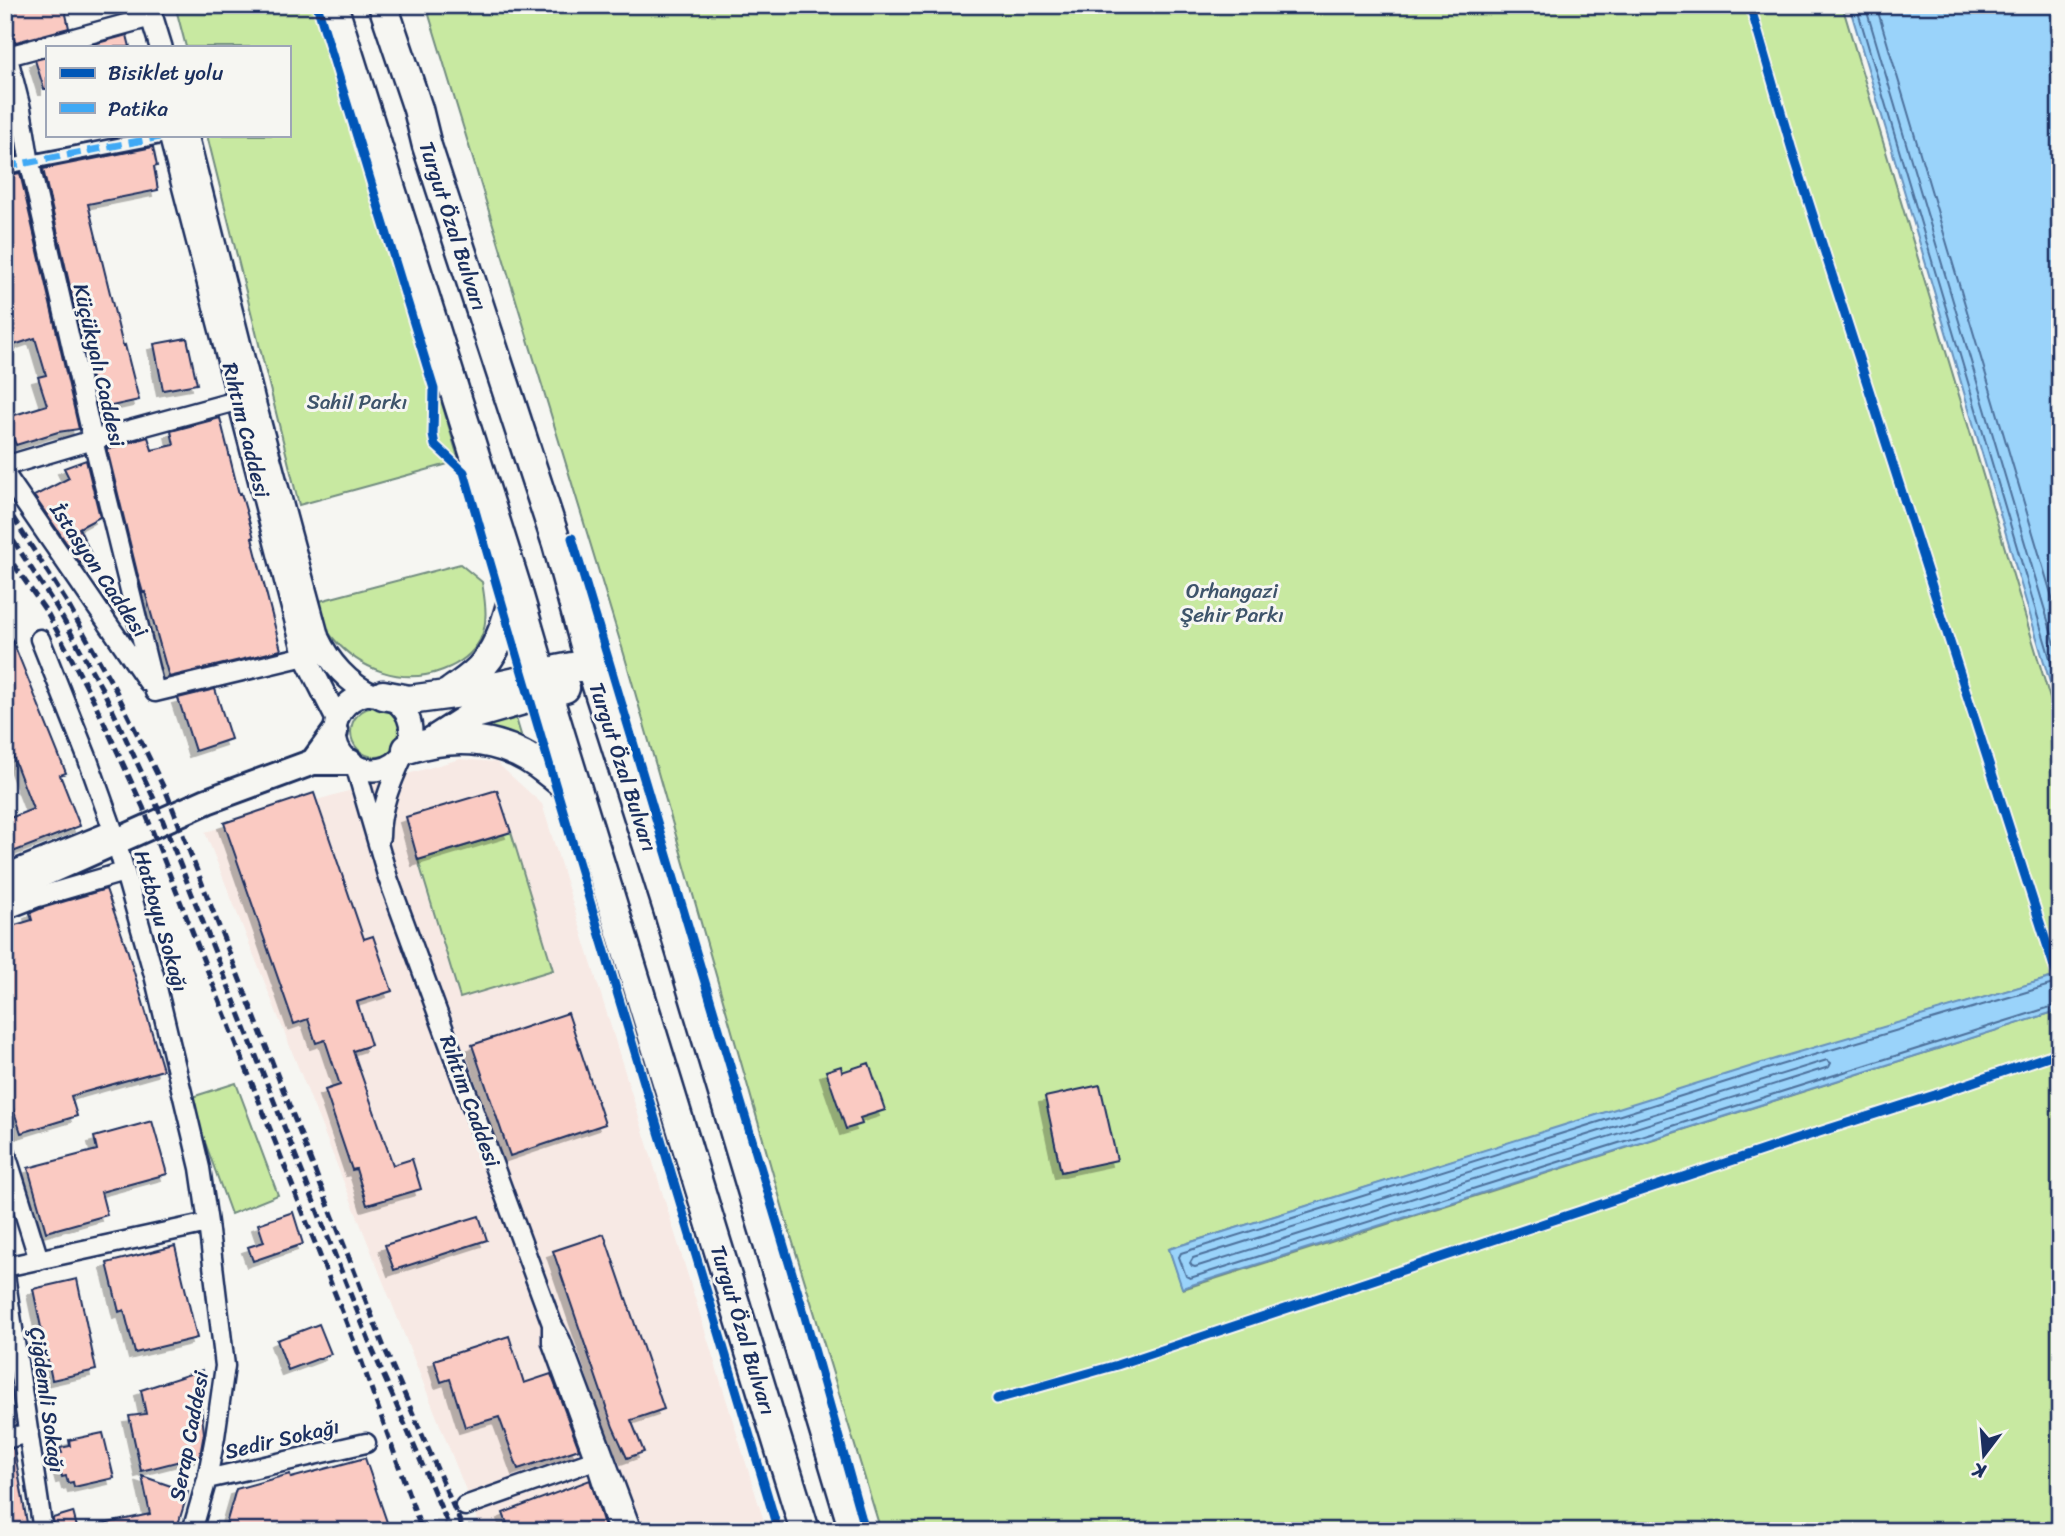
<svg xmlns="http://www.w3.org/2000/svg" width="2065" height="1536" font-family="Sriracha,sans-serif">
<defs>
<filter id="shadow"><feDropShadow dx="-6" dy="6" stdDeviation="0" flood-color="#0004"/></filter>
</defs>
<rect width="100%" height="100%" fill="#f6f6f2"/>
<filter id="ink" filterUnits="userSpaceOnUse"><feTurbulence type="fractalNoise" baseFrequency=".0143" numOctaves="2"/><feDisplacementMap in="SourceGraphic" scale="14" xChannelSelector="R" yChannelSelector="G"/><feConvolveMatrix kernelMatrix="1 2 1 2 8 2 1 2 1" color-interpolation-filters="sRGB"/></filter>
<g filter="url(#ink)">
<path fill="#f7e9e4" d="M460,759L496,762L542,804L767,1531H482L205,832Z"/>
<path fill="#c8e9a1" stroke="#728c80" stroke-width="2" d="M175,5H324L459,461L299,505L207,135H289V47H186Z
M426,5H1842L2060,732V975L1778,1059L1169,1249L1183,1289L2060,1010V1531H881L787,1223L624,654Z
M460,564L482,582C485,601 489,622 480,640C472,655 459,664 443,670C402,686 360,670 332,637C324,628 321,613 316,602Z
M351 732a25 25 0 1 1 50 0a25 25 0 1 1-50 0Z
M515,715L525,748L471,731Z
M511,832L553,970L460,998L418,860Z
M236,1083L278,1195L231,1214L189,1098Z"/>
<path fill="#9ad3fa" stroke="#6791bc" stroke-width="2" d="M1849,5H2060V716Z
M2060,975V1010L1182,1288L1169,1249L1778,1058Z"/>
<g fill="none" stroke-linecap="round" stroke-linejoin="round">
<path stroke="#4e719c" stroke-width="2" d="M1856,5L2060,692
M1865,5L2060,661
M1876,5L2060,624
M2060,982L1780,1065L1181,1253L1179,1257L1186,1276L1190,1278L2060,1004
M1827,1060L1831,1063L1829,1067L1195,1267L1192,1266L1190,1263L1193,1258Z"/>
</g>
<path fill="#facac2" stroke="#1b2f5e" stroke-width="2" filter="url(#shadow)" d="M5,5H64L69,28L16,42L13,38L5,35Z
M127,35L130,47H83Z
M47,57V89H44L35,60Z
M11,117L17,156L5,158V118Z
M153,147L157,166L154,167L158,190L88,204L123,346L125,345L139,400L98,409L43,169Z
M20,173L79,429L58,432L16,445L5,418L47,405L38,377L46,375L35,338L5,348V176Z
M187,338L197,384L163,390L154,344Z
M220,418L239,494L241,493L254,538H252L281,650L169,677L145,592L143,593L137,572L107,449L148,437L152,450L174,445L171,431Z
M86,460L100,517L79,528L92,556L80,563L34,496L69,478L64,468Z
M5,622L66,773L60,775L80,826L5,855V820L33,809L5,736Z
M215,689L231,739L195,751L178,698Z
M497,790L511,832L418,860L406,817Z
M314,793L364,939L373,936L392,991L357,1002L371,1045L353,1051L393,1165L412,1159L421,1189L367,1205L356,1169L352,1170L325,1090L340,1085L325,1040L316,1043L308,1019L294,1024L224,823Z
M106,889L128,952L163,1070L71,1096L77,1116L21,1133L7,1090L10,1089L5,1075V928L32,920L30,913L42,908Z
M568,1013L605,1124L510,1156L472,1045Z
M869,1063L885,1110L860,1118L862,1124L846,1129L826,1071L841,1066L842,1072Z
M1100,1085L1117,1160L1061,1172L1045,1097Z
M152,1121L167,1174L101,1192L107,1215L46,1232L28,1168L97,1150L94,1137Z
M293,1212L303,1244L253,1261L248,1247L264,1242L258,1224Z
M479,1216L487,1240L394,1270L385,1245Z
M604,1234L664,1409L631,1420L644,1452L627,1458L613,1427L553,1251Z
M175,1246L197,1338L135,1353L124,1310L119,1312L107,1263Z
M77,1279L96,1370L52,1380L33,1289Z
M319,1324L331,1354L288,1370L277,1340Z
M509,1336L524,1383L551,1374L579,1449L518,1469L499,1417L465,1427L450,1379L441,1382L434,1360Z
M202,1370L205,1397H200L204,1433L200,1456L141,1471L129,1416L146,1414L141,1390Z
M103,1433L114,1478L74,1487L73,1482L68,1483L66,1476L62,1477L56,1454L62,1453L60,1448L70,1446L69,1440Z
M14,1448L27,1523L5,1526V1450Z
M365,1458L390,1531H224L236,1489L290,1474L291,1478Z
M142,1476L188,1492L176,1531H104L103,1524L150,1514Z
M590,1480L606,1531H510L503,1513Z
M73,1512L78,1531H54L53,1518Z"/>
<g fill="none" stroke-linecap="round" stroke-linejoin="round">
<defs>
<path id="pedestrian" d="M5,167L170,135"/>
<path id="minor" d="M5,46L21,109L30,164L93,440L155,692
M8,56L144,19
M5,466L93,440L251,397
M5,474L148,682
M40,639L87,757L113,830L154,975L200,1168L208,1223L225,1366L215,1437L207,1479L192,1531
M155,692L305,656
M355,765L388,878L552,1324
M380,837C380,807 392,781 404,754
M5,874L113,830
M5,910L38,897L124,872
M5,1151L39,1260
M5,1267L208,1223
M5,1275L43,1531
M5,1439L29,1433
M207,1479L366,1443
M465,1506L595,1460
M618,1531L595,1460L552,1343V1324L561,1341L632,1531"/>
<path id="tertiary" d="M148,5L161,47
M170,135L305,656L337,719
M187,135L254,401L318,638C329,662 349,684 373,695
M335 732a38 38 0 1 1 76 0a38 38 0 1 1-76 0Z"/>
<path id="secondary" d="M335,732L313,762H350
M5,891L207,801L313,762"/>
<path id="trunk" d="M333,5L516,586L542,675L805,1531
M383,5L418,109L427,146L557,544L591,667L668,909L854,1531
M449,693C461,684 475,676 484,664C502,643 509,612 516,586
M383,695L409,700L476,691L525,680L557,670L572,667H591
M433,741L475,714L565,688
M407,749C459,733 505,737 548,772C561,782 569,788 577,804"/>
</defs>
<use href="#pedestrian" stroke="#1b2f5e" stroke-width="18"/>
<use href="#minor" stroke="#1b2f5e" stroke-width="23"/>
<use href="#tertiary" stroke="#1b2f5e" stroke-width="26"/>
<use href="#secondary" stroke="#1b2f5e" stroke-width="30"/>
<use href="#trunk" stroke="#1b2f5e" stroke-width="33"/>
<use href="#pedestrian" stroke="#f6f6f2" stroke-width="12"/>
<use href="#minor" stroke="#f6f6f2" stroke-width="18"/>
<use href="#tertiary" stroke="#f6f6f2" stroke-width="21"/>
<use href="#secondary" stroke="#f6f6f2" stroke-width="24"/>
<use href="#trunk" stroke="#f6f6f2" stroke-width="28"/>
<path stroke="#1b2f5e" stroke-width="5" stroke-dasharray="10 5" stroke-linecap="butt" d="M5,505L66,601L115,689L167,794L384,1347L464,1531
M5,528L57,608L105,694L155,801L373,1351L451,1531
M5,552L48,614L93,699L143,807L360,1357L422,1531"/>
<path stroke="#3fa9f5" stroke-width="7" stroke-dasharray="14 7" stroke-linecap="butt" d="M5,167L170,135"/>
<defs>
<path id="cycleway" d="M317,5L434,389L433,435L435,445L464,472C565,826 674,1178 778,1531
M1750,5L1792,150L2060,985
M572,538L804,1313L865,1531
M997,1399L1117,1365L1791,1141L1935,1095L2060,1052"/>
</defs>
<use href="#cycleway" stroke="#f6f6f2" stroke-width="13"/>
<use href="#cycleway" stroke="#0057b8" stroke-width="9"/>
</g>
</g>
<g text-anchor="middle" stroke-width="6" stroke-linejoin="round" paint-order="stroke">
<g font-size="21" fill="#1b2f5e" stroke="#f6f6f2">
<text transform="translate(453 226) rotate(72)" y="7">Turgut Özal Bulvarı</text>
<text transform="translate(99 365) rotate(77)" y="7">Küçükyalı Caddesi</text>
<text transform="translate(246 430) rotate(76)" y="7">Rıhtım Caddesi</text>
<text transform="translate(99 570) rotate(56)" y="7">İstasyon Caddesi</text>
<text transform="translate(623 767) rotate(72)" y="7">Turgut Özal Bulvarı</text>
<text transform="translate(161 921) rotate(74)" y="7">Hatboyu Sokağı</text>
<text transform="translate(470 1101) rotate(70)" y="7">Rıhtım Caddesi</text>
<text transform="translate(743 1330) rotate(73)" y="7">Turgut Özal Bulvarı</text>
<text transform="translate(47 1400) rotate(82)" y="7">Çiğdemli Sokağı</text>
<text transform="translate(189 1436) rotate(-79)" y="7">Serap Caddesi</text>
<text transform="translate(282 1439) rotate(-13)" y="7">Sedir Sokağı</text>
</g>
<g font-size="21" fill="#3e546b" stroke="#f6f6f2">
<text x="357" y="409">Sahil Parkı</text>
<text x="1232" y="598">Orhangazi<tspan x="1232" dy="24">Şehir Parkı</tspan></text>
</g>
</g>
<rect width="2065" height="1536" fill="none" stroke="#f6f6f2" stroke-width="28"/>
<rect x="14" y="14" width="2037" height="1508" fill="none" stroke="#1b2f5e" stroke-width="2.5" filter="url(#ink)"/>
<rect x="46" y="46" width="245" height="91" fill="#f6f6f2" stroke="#9ea6b7" stroke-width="2"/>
<rect x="60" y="68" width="35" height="10" fill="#0057b8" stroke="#9ea6b7" stroke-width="2"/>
<text x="108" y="80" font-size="21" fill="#1b2f5e">Bisiklet yolu</text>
<rect x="60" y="103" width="35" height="10" fill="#3fa9f5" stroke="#9ea6b7" stroke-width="2"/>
<text x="108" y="116" font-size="21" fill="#1b2f5e">Patika</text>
<g transform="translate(1984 1455) rotate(196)" stroke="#f6f6f2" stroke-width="5" paint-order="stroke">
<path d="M0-5L12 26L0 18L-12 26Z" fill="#1b2f5e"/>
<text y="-10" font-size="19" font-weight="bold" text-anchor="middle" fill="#1b2f5e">K</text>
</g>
</svg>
